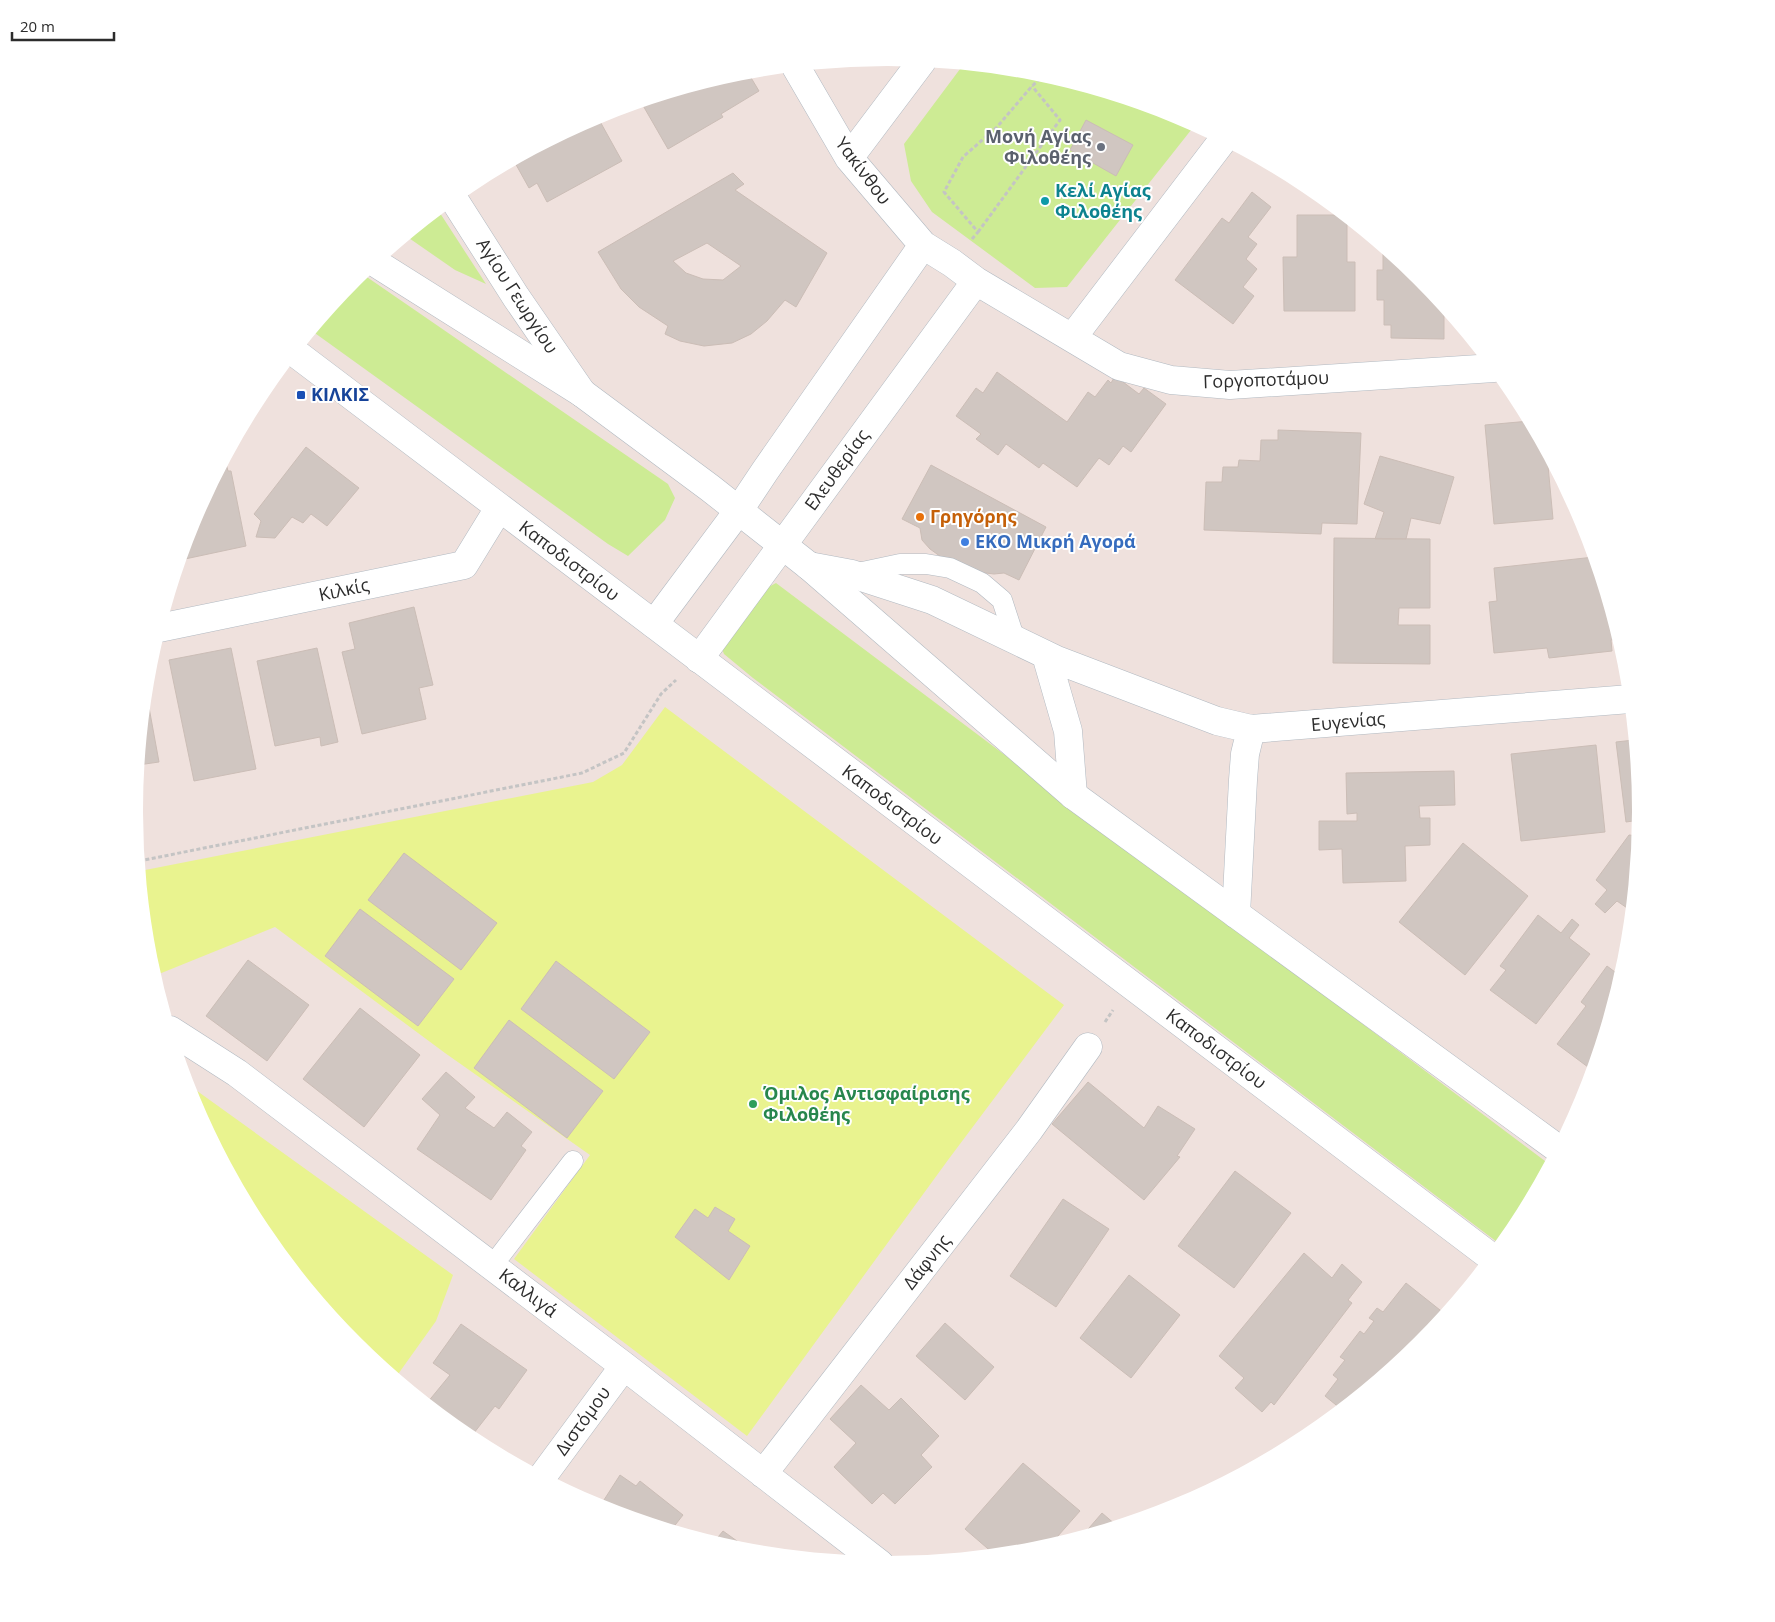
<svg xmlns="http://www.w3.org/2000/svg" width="1775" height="1622" font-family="'Open Sans',sans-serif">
<rect width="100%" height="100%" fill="#efe1dd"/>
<path fill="#cdeb94" d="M963,65L1035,72L1176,115L1195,125L1067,287L1035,288L932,212L911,181L904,144Z
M438,210L486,284L455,270L406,236Z
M361,273L668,484L675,498L665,520L628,556L608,544L312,331L355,278Z
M776,583L1549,1164L1514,1230L1501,1245L753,678L724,654L720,644L763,590Z"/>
<path fill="#e9f38f" d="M665,707L1064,1005L948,1160L747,1436L514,1259L590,1155L445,1053L275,927L154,976L148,958L140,871L593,782L622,765Z
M186,1083L453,1275L436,1321L396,1377L354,1344L261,1229L191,1099Z"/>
<path fill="#d0c6c1" stroke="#cbbdb6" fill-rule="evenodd" d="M747,71L759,91L721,114L723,117L668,149L641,102Z
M597,116L622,161L547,202L537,183L529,188L514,161Z
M1086,120L1133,145L1116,176L1070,150Z
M733,173L744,184L735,190L827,253L796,307L785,300L767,321L751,334L732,343L704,346L680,341L665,334L668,326L639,307L621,289L598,252ZM707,243L741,266L723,280L703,279L686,273L673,261Z
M1252,192L1271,207L1248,237L1257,244L1246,259L1257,269L1243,287L1254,296L1233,324L1175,280L1222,218L1229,223Z
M1297,215H1343L1347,218V262H1355V311H1284L1283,257H1297Z
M1383,248L1421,278L1444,307V339L1391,338V325H1384V300H1377V270H1383Z
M997,372L1067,422L1088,392L1095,397L1108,380L1111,383L1115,376L1139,394L1144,388L1166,404L1131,452L1123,446L1109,465L1099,458L1077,487L1043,463L1039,468L1006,444L998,455L976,439L981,434L956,416L976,388L983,393Z
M1530,421L1547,455L1553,519L1494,524L1485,425Z
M1278,430L1361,433L1357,524L1322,523L1321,534L1204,530L1206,482H1222L1223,467H1238L1239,460L1260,461L1261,440H1278Z
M306,447L359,488L327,526L311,514L303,523L292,517L275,538L256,537L261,521L254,514Z
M1380,456L1454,477L1440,524L1411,518L1406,539H1375L1384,512L1364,504Z
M225,460L228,471H231L246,546L185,559L183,550L191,522Z
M931,465L1046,527L1019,580L1004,573L994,574L978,572L944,559L930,549L922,540L920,528L902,519Z
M1334,538L1430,539V608H1399L1398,625H1430V664L1333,663Z
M1594,557L1619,639L1611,640L1612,651L1549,658L1547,648L1494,653L1489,602L1497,601L1494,568Z
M414,607L433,685L419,688L426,719L362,734L342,652L355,649L349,623Z
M231,648L256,769L194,781L169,660Z
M317,648L338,742L321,746L320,737L275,746L257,661Z
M146,691L159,762L138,765Z
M1634,740L1641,811L1640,820L1626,822L1616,742Z
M1596,745L1605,832L1521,841L1511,754Z
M1454,771L1455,805L1419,806L1420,818H1430V845L1405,846L1406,881L1343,883L1342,849L1319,850V821H1357V813L1347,814L1346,773Z
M1629,835L1639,836L1631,908L1630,910L1617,901L1605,913L1595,904L1607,890L1596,880Z
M1463,843L1528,896L1465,975L1399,922Z
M404,853L497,923L461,970L368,900Z
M360,909L454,979L418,1026L325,956Z
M1538,915L1561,933L1572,919L1579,925L1569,938L1590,954L1536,1024L1490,990L1506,970L1500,966Z
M1627,956L1626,958L1592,1070L1557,1044L1586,1006L1581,1002L1607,966L1615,972Z
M248,960L309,1005L267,1061L206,1016Z
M556,961L650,1032L614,1079L521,1009Z
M360,1008L420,1055L364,1127L303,1079Z
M509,1020L603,1091L567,1138L474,1068Z
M446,1072L475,1097L465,1108L494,1128L507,1112L532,1132L521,1146L526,1150L491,1200L417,1149L440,1115L422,1099Z
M1088,1082L1144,1128L1158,1106L1195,1129L1177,1156L1180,1157L1144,1200L1052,1124Z
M1235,1171L1291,1213L1234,1288L1178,1246Z
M1063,1199L1109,1229L1056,1307L1010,1276Z
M715,1207L735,1219L728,1231L750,1246L729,1280L675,1237L695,1209L708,1218Z
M1304,1253L1332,1278L1342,1264L1362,1282L1348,1300L1352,1303L1274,1405L1271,1402L1262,1412L1235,1388L1244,1378L1219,1356Z
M1129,1275L1180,1315L1131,1378L1080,1338Z
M1406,1283L1445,1314L1420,1344L1341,1409L1325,1396L1338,1379L1333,1375L1345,1360L1340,1357L1360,1331L1364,1334L1374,1321L1369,1318L1377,1308L1383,1312Z
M945,1323L994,1367L965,1400L916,1356Z
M461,1324L527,1370L499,1409L495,1406L470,1438L427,1403L450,1375L433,1363Z
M861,1385L889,1410L901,1398L939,1436L921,1455L932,1467L895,1504L883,1493L872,1504L834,1467L856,1443L830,1419Z
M1023,1463L1080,1511L1050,1545L1034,1550L994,1554L965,1529Z
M620,1475L636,1486L640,1481L683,1515L672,1529L615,1512L602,1503Z
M1102,1513L1116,1525L1083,1535Z
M723,1531L751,1551L740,1550L714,1542Z"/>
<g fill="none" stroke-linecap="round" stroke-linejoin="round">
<defs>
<path id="service" d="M853,574L900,564H926L950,568L982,583L1002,600L1015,640
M492,1266L573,1161"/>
<path id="minor" d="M796,67L849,158L923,245L952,263L976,281L1119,366L1171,380L1230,385L1494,368
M849,158L922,61
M453,198L516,297L582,393
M1072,338L1223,140
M809,566L852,574L932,600L1057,660L1217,721L1251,729L1630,699
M654,624L739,510L765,471L923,245
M159,628L464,565L499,508
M1046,655L1068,731L1073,795
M699,659L976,281
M1236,914L1243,780L1245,754L1251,729
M170,1030L237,1073L624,1366L880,1564
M763,1474L1029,1130L1088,1047
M542,1477L624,1366"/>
<path id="secondary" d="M374,262L582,393L710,488L809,566L1073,795L1557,1148
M294,352L1491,1257"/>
</defs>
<use href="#service" stroke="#b1b9c1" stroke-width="21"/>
<use href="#minor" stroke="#b1b9c1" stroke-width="29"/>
<use href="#secondary" stroke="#b1b9c1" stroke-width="29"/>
<path stroke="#c4c4c4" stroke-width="3" stroke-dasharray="4 2.5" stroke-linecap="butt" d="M978,232L1060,120L1032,86
M972,239L978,232L944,192L963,157L997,127L1032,86L1044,75
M139,861L582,773L624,753L661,694L676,680
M1105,1022L1113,1010"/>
<use href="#service" stroke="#fff" stroke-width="20"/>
<use href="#minor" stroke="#fff" stroke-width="28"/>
<use href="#secondary" stroke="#fff" stroke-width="28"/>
</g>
<circle fill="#6b7280" stroke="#fff" stroke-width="2" cx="1101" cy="147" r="5"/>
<circle fill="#0f9aa8" stroke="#fff" stroke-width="2" cx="1045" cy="201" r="5"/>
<rect fill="#1a4fb4" stroke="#fff" stroke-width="2" x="296" y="390" width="10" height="10" rx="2.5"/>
<circle fill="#e8710a" stroke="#fff" stroke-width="2" cx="920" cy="517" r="5"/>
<circle fill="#3f7fe0" stroke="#fff" stroke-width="2" cx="965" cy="542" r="5"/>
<circle fill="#2e9e5b" stroke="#fff" stroke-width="2" cx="753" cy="1104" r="5"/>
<g text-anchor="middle" stroke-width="4" stroke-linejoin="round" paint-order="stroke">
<g font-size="18" font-weight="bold" fill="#5b616d" stroke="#fff" text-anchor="end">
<text x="1091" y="143">Μονή Αγίας<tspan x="1091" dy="21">Φιλοθέης</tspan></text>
</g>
<g font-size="18" fill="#2c2c2c" stroke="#fff">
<text transform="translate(863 171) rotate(53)" y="6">Υακίνθου</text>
<text transform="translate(517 296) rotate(57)" y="6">Αγίου Γεωργίου</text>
<text transform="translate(1266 380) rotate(-2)" y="6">Γοργοποτάμου</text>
<text transform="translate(837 470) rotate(-54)" y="6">Ελευθερίας</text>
<text transform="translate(569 561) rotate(37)" y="6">Καποδιστρίου</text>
<text transform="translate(344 590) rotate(-12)" y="6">Κιλκίς</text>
<text transform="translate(1348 722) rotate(-5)" y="6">Ευγενίας</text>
<text transform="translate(892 805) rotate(37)" y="6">Καποδιστρίου</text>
<text transform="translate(1216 1049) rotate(37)" y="6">Καποδιστρίου</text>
<text transform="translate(927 1262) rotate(-52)" y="6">Δάφνης</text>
<text transform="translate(528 1293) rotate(37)" y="6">Καλλιγά</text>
<text transform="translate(583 1421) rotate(-54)" y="6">Διστόμου</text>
</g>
<g font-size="18" font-weight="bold" fill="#0d838f" stroke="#fff" text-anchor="start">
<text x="1055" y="197">Κελί Αγίας<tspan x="1055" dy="21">Φιλοθέης</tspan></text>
</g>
<g font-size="18" font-weight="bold" fill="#164399" stroke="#fff" text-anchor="start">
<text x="311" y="401">ΚΙΛΚΙΣ</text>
</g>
<g font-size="18" font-weight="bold" fill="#c56008" stroke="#fff" text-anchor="start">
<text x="930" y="523">Γρηγόρης</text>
</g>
<g font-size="18" font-weight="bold" fill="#366cbe" stroke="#fff" text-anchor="start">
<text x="975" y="548">ΕΚΟ Μικρή Αγορά</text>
</g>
<g font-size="18" font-weight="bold" fill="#27864d" stroke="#fff" text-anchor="start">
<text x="763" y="1100">Όμιλος Αντισφαίρισης<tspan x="763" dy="21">Φιλοθέης</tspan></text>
</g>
</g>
<path d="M0 0H1775V1622H0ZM887 66H888A744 744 0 0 1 1632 810V812A744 744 0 0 1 888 1556H887A744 744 0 0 1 143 812V810A744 744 0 0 1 887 66Z" fill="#fff" fill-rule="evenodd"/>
<path d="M12 32v8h102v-8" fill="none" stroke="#2c2c2c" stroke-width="2.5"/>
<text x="20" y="32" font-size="15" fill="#2c2c2c" stroke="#ffffff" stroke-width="4" paint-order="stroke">20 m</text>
</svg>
